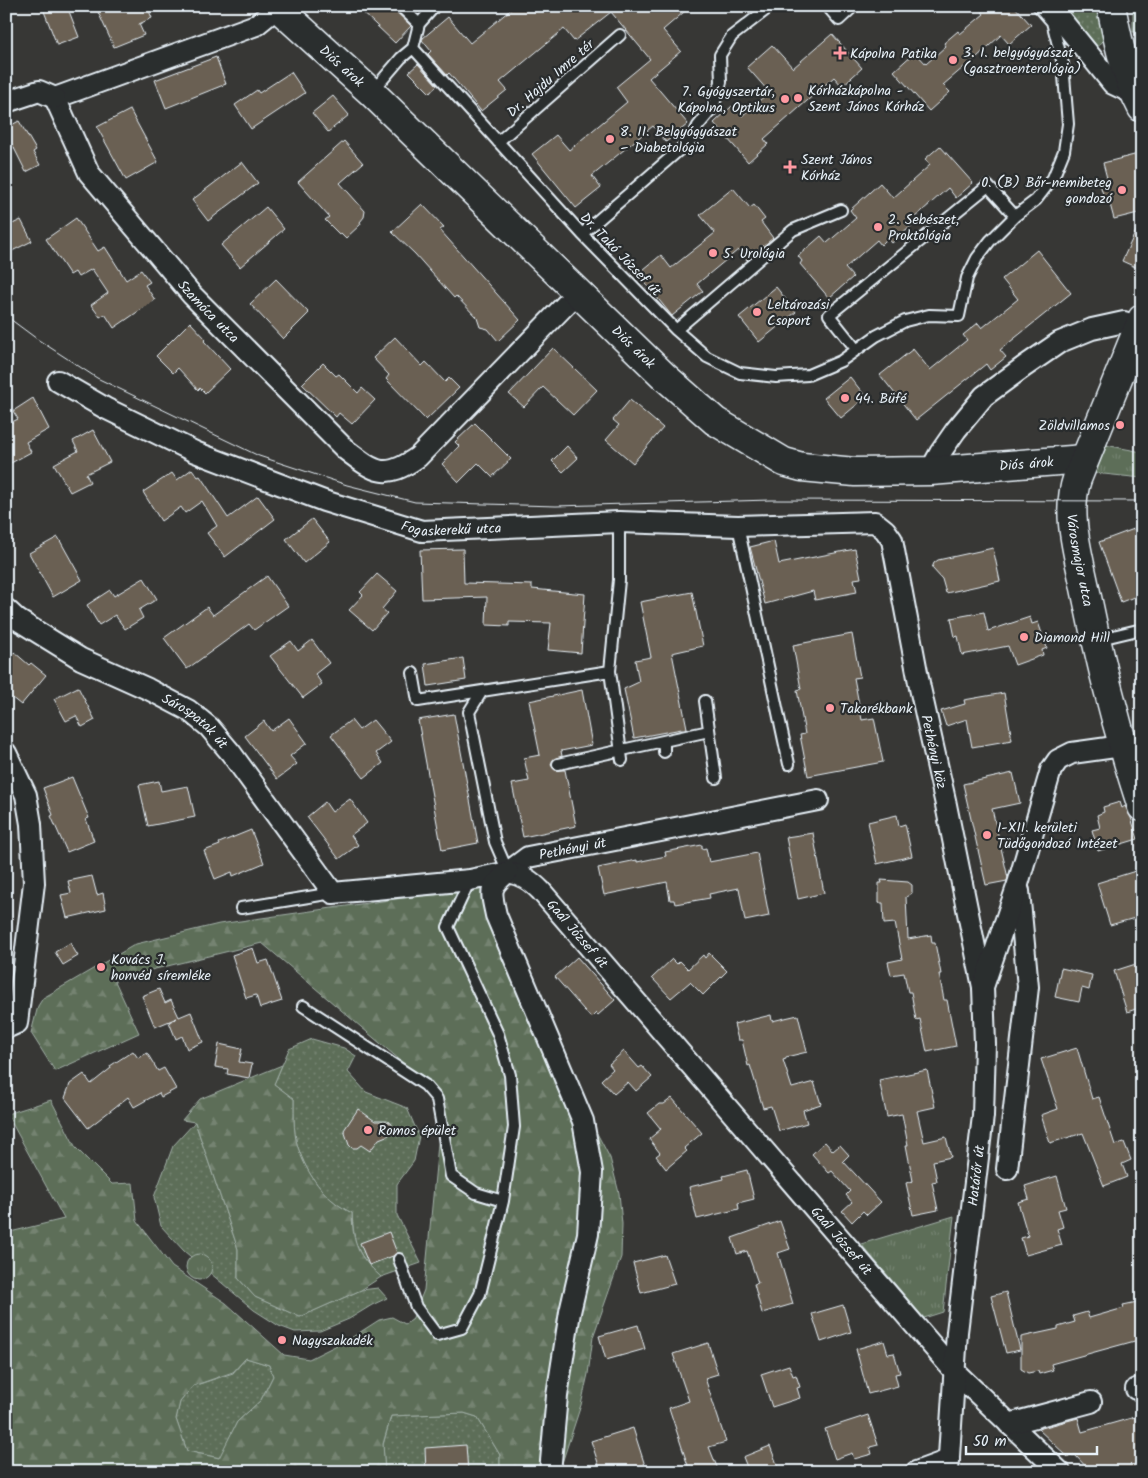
<svg xmlns="http://www.w3.org/2000/svg" width="1148" height="1478" font-family="Kalam,sans-serif">
<defs>
<pattern id="grass-dots" width="8" height="8" patternUnits="userSpaceOnUse" patternTransform="scale(1.25)"><rect width="8" height="8" fill="#5d6e58"/><path d="M2 2h.1M6 6h.1" fill="none" stroke="#748371" stroke-width="1.8" stroke-linecap="round"/></pattern>
<pattern id="forest-firs" width="22" height="20" patternUnits="userSpaceOnUse" patternTransform="scale(1.25)"><rect width="22" height="20" fill="#5d6e58"/><path d="M5 1l3.5 6h-7zM16 11l3.5 6h-7z" fill="#748371"/></pattern>
<pattern id="park-tufts" width="24" height="20" patternUnits="userSpaceOnUse" patternTransform="scale(1.25)"><rect width="24" height="20" fill="#5d6e58"/><path d="M3 7l-1-3M5 7V3M7 7l1-3M15 17l-1-3M17 17v-4M19 17l1-3" fill="none" stroke="#748371"/></pattern>
</defs>
<rect width="100%" height="100%" fill="#373735"/>
<filter id="ink" filterUnits="userSpaceOnUse"><feTurbulence type="fractalNoise" baseFrequency=".02" numOctaves="2"/><feDisplacementMap in="SourceGraphic" scale="10" xChannelSelector="R" yChannelSelector="G"/><feConvolveMatrix kernelMatrix="1 2 1 2 8 2 1 2 1" color-interpolation-filters="sRGB"/></filter>
<g filter="url(#ink)">
<path fill="url(#grass-dots)" stroke="#a2b0a8" d="M1056,6H1099L1103,41L1095,50Z
M312,1039L344,1048L356,1056L348,1072L366,1092L407,1108L419,1136L414,1161L397,1184V1215L421,1263L381,1277C357,1255 354,1245 352,1213C327,1201 310,1179 300,1153C293,1137 294,1117 294,1099L274,1084L289,1049Z
M195,1122L238,1249V1278L255,1297L300,1317L361,1290L378,1288L387,1298L372,1305L349,1319L320,1331L295,1332L279,1326L254,1310L184,1251L161,1226L154,1197L173,1146Z
M246,1358L269,1365L273,1376L261,1400L237,1422L220,1458L187,1451L176,1419L180,1402L193,1386L233,1373Z
M464,1413L477,1417L500,1455V1472H385L383,1445L391,1416Z"/>
<path fill="url(#forest-firs)" stroke="#a2b0a8" fill-rule="evenodd" d="M1133,6H1142V32H1133Z
M481,887L523,993L610,1158L619,1193L622,1224L621,1257L593,1337L588,1374L581,1405L559,1472H500V1455L477,1417L464,1413L391,1416L383,1444L385,1472H6V1233L64,1219L7,1114L51,1100L76,1148L112,1184L133,1183L137,1221L172,1267L226,1303L284,1355L309,1359L351,1338L379,1320L392,1317L405,1324L412,1320L424,1290L439,1134L440,1094L262,943L114,979L139,1033L55,1071L31,1033L38,1006L43,998L136,944L219,924ZM246,1358L269,1365L273,1376L261,1400L237,1422L219,1458L187,1451L176,1419L180,1402L193,1386L233,1372Z
M282,1065L274,1084L294,1099C294,1117 293,1137 300,1153C310,1179 327,1201 352,1213C353,1245 357,1255 381,1277L361,1290L300,1317L255,1297L238,1278V1249L195,1122L182,1120L200,1099Z"/>
<path fill="url(#park-tufts)" stroke="#a2b0a8" d="M1105,445L1142,452V478L1094,473Z
M954,1216L943,1312L924,1318L861,1244Z
M186 1267a13 13 0 1 1 26 0a13 13 0 1 1-26 0Z"/>
<path fill="#6b6052" stroke="#e8f1f8" d="M42,6H67L79,37L57,45Z
M112,6H147L152,18L139,24L144,35L114,47L98,12Z
M356,6H390L411,26L395,43Z
M515,6H691L663,30L681,51L649,78L688,124L666,142L653,126L592,176L601,188L576,208L532,154L556,135L569,150L627,102L616,87L650,59L611,12L574,41L564,29L500,82L507,90L481,111L449,73L447,75L428,54L431,51L422,40L423,38L448,17L470,43Z
M977,6H1014L1031,25L1009,44L1001,35L965,68L964,67L943,85L950,92L929,111L894,71L915,52L926,64L946,46L944,43L958,31L960,34L984,14Z
M832,34L862,68L842,86L834,77L764,139L768,144L748,162L714,123L732,106L742,116L769,92L747,67L772,45L793,68Z
M216,57L226,84L166,108L155,80Z
M418,64L437,85L430,93L409,72Z
M291,72L305,93L251,129L235,105L257,90L259,93Z
M333,96L349,115L328,132L312,113Z
M130,110L158,162L126,180L97,127Z
M19,121L36,150L33,152L40,165L26,172L12,144L6,148V128Z
M344,141L363,163L340,183L365,211L364,217L360,222L361,224L346,238L341,233L340,235L325,220L329,217L298,182Z
M940,146L973,183L956,198L948,188L914,218L917,221L892,243L888,238L881,245L877,240L845,268L853,277L829,298L800,264L802,261L798,256L821,236L827,243L856,218L850,210L880,183L893,198L930,165L925,159Z
M1142,153V212L1114,219L1108,197L1104,198L1100,184L1108,182L1103,163Z
M242,162L258,183L208,221L192,200Z
M733,188L750,208L754,205L765,219L761,222L773,238L747,260L738,250L697,284L703,291L672,316L638,274L661,255L671,268L715,233L700,215Z
M422,204L444,227L440,230L520,320L498,341L488,329L480,327L477,318L456,296L454,298L415,254L392,232Z
M266,207L284,229L240,267L221,245Z
M76,218L98,251L105,247L126,280L141,270L150,282L145,285L155,300L114,328L105,314L100,317L91,305L108,293L92,269L78,277L75,272L70,275L46,239Z
M1142,218V270L1122,261Z
M21,220L32,241L6,254V227Z
M1037,250L1071,293L1000,350L1006,357L990,370L986,364L916,420L880,375L913,349L930,370L967,340L963,335L978,323L982,328L1018,299L1002,279Z
M276,279L309,313L283,339L250,304Z
M776,287L796,312L759,342L739,317Z
M190,322L206,339L204,341L230,369L205,393L200,388L198,390L178,368L173,373L156,356Z
M395,337L422,366L426,362L445,382L449,378L459,388L426,420L386,379L389,375L373,358Z
M553,348L597,390L573,415L543,387L524,407L509,394Z
M323,363L336,376L339,374L358,393L362,388L375,400L352,424L339,413L336,417L302,384Z
M850,377L866,397L841,418L824,398Z
M33,398L49,429L26,442L31,452L11,463L6,454V425L18,419L13,411Z
M630,400L663,428L633,463L606,440L619,425L613,420Z
M475,423L511,459L492,477L478,463L459,482L442,464L459,446L455,442Z
M93,430L110,462L86,474L90,482L70,492L54,464L78,451L73,441Z
M567,446L578,458L563,472L552,461Z
M192,469L198,477L200,476L228,518L258,496L275,519L225,557L207,533L217,526L202,501L185,513L181,507L161,521L143,492L172,473L177,480Z
M312,519L330,542L304,563L286,539Z
M1134,529L1142,550V594L1121,602L1099,542Z
M58,537L82,580L53,597L29,553Z
M774,541L779,564L855,549L861,578L854,579L857,592L815,600L813,591L765,604L750,547Z
M993,548L1000,581L946,593L942,579L932,568L934,563L938,560Z
M463,549L464,583L532,585V589L585,594L581,653L548,650L551,623L509,622V626L486,625L487,597L422,599L420,550Z
M377,574L397,591L382,609L387,613L372,630L349,610L363,595L360,592Z
M267,576L288,606L254,630L249,624L187,669L164,638L207,607L213,615Z
M144,578L157,599L139,610L143,618L125,629L115,615L99,625L87,605L110,590L114,596Z
M692,592L703,646L672,653L687,728L634,738L624,689L639,682L635,660L651,657L640,602Z
M984,612L988,631L1030,617L1032,624L1038,622L1047,648L1042,650L1043,655L1015,665L1008,646L962,655L958,636L955,637L951,618Z
M852,634L860,677L854,678L862,720L874,718L883,762L808,776L800,735L805,734L797,690L801,689L793,645Z
M312,640L329,663L315,674L322,684L303,698L270,656L291,641L298,651Z
M14,652L29,665L31,663L46,675L21,705L6,693L13,685L6,679V661Z
M463,658L466,680L428,686L425,664Z
M78,687L95,720L82,727L76,716L66,721L54,699Z
M582,690L592,745L561,751L562,756L554,759L551,765L555,770H565L576,826L523,837L512,784L529,781L524,758L540,755L529,701Z
M1004,693L1012,740L972,747L967,719L946,726L941,711L965,704L964,700Z
M454,714L478,843L442,850L418,720Z
M289,718L307,743L290,756L297,764L277,779L245,736L264,721L271,731Z
M351,720L359,730L373,720L391,742L376,753L383,763L364,778L331,735Z
M1013,773L1020,803L992,809L1008,878L1007,881L986,885L963,784Z
M72,777L89,818L86,819L94,841L67,852L51,816L53,815L43,788Z
M159,781L161,791L188,786L195,817L148,826L139,785Z
M350,799L367,823L351,835L358,845L339,859L307,817L325,802L332,812Z
M1120,802L1122,808L1125,806L1131,818L1138,839L1098,851L1092,830L1100,828L1097,815L1104,812L1103,807Z
M897,815L899,826L905,824L912,856L877,864L868,822Z
M251,830L264,863L233,876L232,872L215,879L204,851L220,845L219,843Z
M813,833L824,893L798,899L786,837Z
M702,845V849L706,848L709,862L757,853L769,916L745,921L739,888L709,894L710,898L675,904L674,900H670L667,882L604,895L598,868L637,860V862L666,856L665,852Z
M1142,869V916L1110,925L1097,883Z
M92,876L97,895L103,893L106,909L67,918L61,895L71,893L68,881Z
M881,880L908,882L912,885V893L906,897L908,939L931,935L932,943H935L941,974H939L944,1000H947L956,1046L927,1052L920,1019L916,1020L911,992H908L904,973L891,975L888,962L902,959L895,923L884,924L883,903H879V883H882Z
M70,943L78,956L63,965L55,952Z
M253,948L258,963L268,960L282,1001L260,1008L256,995L246,998L232,955Z
M709,953L727,971L703,995L690,982L671,998L652,978L672,959L677,964L680,961L688,969L703,955L705,958Z
M577,957L615,1000L598,1015L596,1013L591,1018L555,977Z
M1142,962V1007L1127,1012L1114,971Z
M1061,968L1092,975L1089,990L1082,988L1079,1002L1055,997Z
M159,989L165,1003L171,1000L179,1017L191,1012L203,1042L187,1049L182,1036L176,1039L169,1022L177,1018L155,1027L142,996Z
M771,1015L772,1021L798,1015L807,1052L786,1057V1059L783,1060L792,1088L814,1082L821,1104L803,1110L807,1123L779,1131L771,1106L763,1108L750,1065L748,1066L742,1040H738L734,1024Z
M219,1044L242,1049L239,1062L252,1064L249,1078L227,1074L228,1069L215,1067Z
M1077,1048L1092,1099L1099,1097L1115,1145L1124,1142L1131,1160L1122,1164L1127,1177L1104,1186L1083,1133L1050,1143L1041,1115L1058,1109L1041,1059Z
M133,1051L138,1058L147,1053L158,1071L164,1068L176,1089L161,1097L159,1093L134,1107L128,1097L88,1128L65,1098L70,1084L84,1074L91,1084L111,1068L110,1066Z
M624,1051L639,1068L642,1066L652,1077L636,1091L628,1082L614,1094L601,1080L613,1069L609,1064Z
M927,1070L935,1107L917,1111L924,1142L946,1137L951,1157L933,1161L937,1181L932,1182L938,1210L913,1215L906,1183L913,1181L906,1145H908L902,1114L887,1117L879,1080Z
M672,1098L702,1133L684,1148L687,1151L666,1169L656,1156L660,1153L649,1139L661,1129L648,1113L659,1104H664Z
M358,1109L375,1121H387L391,1123L393,1127L392,1132L389,1135L379,1139L370,1151L361,1145L357,1148H352L349,1145L344,1130Z
M825,1142L833,1151L840,1145L849,1155L843,1161L881,1202L867,1215L863,1211L852,1222L842,1211L852,1202L846,1195L850,1191L832,1171L829,1173L812,1154Z
M747,1170L754,1199L738,1203L739,1209L697,1219L689,1187L724,1179L723,1176Z
M1057,1176L1066,1208L1058,1210L1063,1227L1057,1229L1062,1245L1026,1255L1021,1238L1028,1236L1018,1202L1029,1199L1025,1186Z
M780,1221L790,1249L778,1253L793,1304L762,1313L754,1284L758,1283L747,1251L737,1254L732,1238Z
M389,1232L397,1253L393,1256L369,1265L360,1243Z
M665,1255L675,1284L641,1293L633,1263Z
M1006,1292L1020,1350L1006,1353L991,1296Z
M1142,1301V1339L1051,1364L1053,1370L1039,1374L1038,1371L1028,1373L1021,1369V1337L1058,1329V1327L1075,1322L1073,1316L1087,1312L1089,1318L1124,1308L1123,1305Z
M843,1305L851,1332L821,1342L812,1314Z
M638,1325L645,1349L606,1360L599,1336Z
M884,1341L888,1354L894,1353L900,1373L895,1374L898,1386L868,1394L856,1349Z
M708,1343L718,1374L705,1378L726,1442L709,1447L719,1472H690L669,1408L689,1401L673,1354Z
M789,1365L793,1376L796,1375L800,1387L797,1388L800,1398L772,1407L761,1374Z
M868,1415L878,1445L870,1447L872,1454L854,1459L852,1453L835,1459L825,1429Z
M1142,1415V1466L1123,1472H1091L1075,1455L1068,1457L1038,1429L1078,1418L1082,1432Z
M633,1428L647,1472H601L591,1441Z
M466,1445L468,1472H426L425,1448Z
M770,1446L780,1472H749L743,1457Z"/>
<g fill="none" stroke-linecap="round" stroke-linejoin="round">
<defs>
<path id="lane" d="M400,6L419,24
M827,6L839,20L854,6
M413,48L582,234L676,330L707,357L740,373L776,377L808,375L841,361L876,336L905,321L929,315L959,316L967,278L977,258L990,241L1015,216L1036,200L1053,178L1064,151L1068,124L1063,64L1052,22L1038,6
M372,92L401,58L413,48L419,24L435,6
M498,142L620,35
M582,234L692,139L698,126L713,108L721,82L720,55L732,36L771,6
M676,330L793,230L841,210
M856,349L829,315L988,186L1015,216
M619,522V580L610,671L622,760
M738,526L789,764
M1096,640L1142,629
M413,673L418,701L610,671
M482,691L469,712L495,842L508,872
M705,701L716,778
M664,741V752
M558,764L709,731
M241,908L333,893
M303,1006L425,1085L437,1099L451,1176L476,1193L503,1201L514,1127L510,1075L498,1034L448,927L470,880
M399,1259L416,1307L437,1335L462,1328L480,1294L503,1201"/>
<g id="street">
<path d="M1050,6L1113,84L1134,94"/>
<path id="s1" d="M277,8L256,25L55,98L89,173L192,295L346,450C376,473 385,480 418,457L577,293"/>
<path d="M6,102L39,91L55,98"/>
<path id="s2" d="M58,381L105,408L195,452L324,501L422,531L619,522L738,526L875,522L885,530L892,540L920,688L945,800L983,987"/>
<path d="M930,471L940,453L956,430L984,396L1025,366L1060,342L1092,329L1124,322L1138,328"/>
<path id="s3" d="M6,609L18,620L81,659L148,689L188,710L209,727L231,753L333,893L470,880L508,872L528,857L818,800"/>
<path d="M6,753L26,795L31,824L34,883L17,1023L6,1028"/>
<path id="s4" d="M508,872C523,875 531,881 541,891L955,1372L1060,1472"/>
<path d="M508,872C488,888 491,891 496,915L583,1121L592,1172L588,1234L570,1312L557,1396L550,1472"/>
<path d="M1007,1169L1028,987L1019,891"/>
<path d="M1136,1389L1142,1387"/>
<path d="M1009,1424L1091,1402"/>
<path d="M916,1472L949,1460"/>
<path id="s5" d="M948,1472L957,1332L983,1116L985,1044L983,987L1018,884L1051,770L1058,760L1072,753L1122,746"/>
</g>
<g id="secondary">
<path id="s6" d="M276,6L372,93L665,377L715,421L784,462L802,467L855,472L930,471L1084,459"/>
<path d="M1111,6C1118,41 1125,76 1142,108"/>
<path id="s7" d="M1142,319L1077,479C1066,511 1077,550 1084,583C1099,659 1118,733 1142,807"/>
</g>
</defs>
<use href="#lane" stroke="#e8f1f8" stroke-width="14"/>
<use href="#street" stroke="#e8f1f8" stroke-width="24"/>
<use href="#secondary" stroke="#e8f1f8" stroke-width="31"/>
<use href="#lane" stroke="#2a2d2e" stroke-width="10"/>
<use href="#street" stroke="#2a2d2e" stroke-width="20"/>
<use href="#secondary" stroke="#2a2d2e" stroke-width="28"/>
<path stroke="#e8f1f8" stroke-width="1" d="M6,316L37,339L97,378L259,456L347,485L415,502L556,506L771,500L1142,501"/>
</g>
</g>
<g fill="#ff9aa2" stroke="#2a2d2e" stroke-width="2">
<path d="M837.5 45.5h5v5h5v5h-5v5h-5v-5h-5v-5h5z"/>
<circle cx="953" cy="60" r="5"/>
<circle cx="798" cy="98" r="5"/>
<circle cx="785" cy="99" r="5"/>
<circle cx="610" cy="139" r="5"/>
<path d="M787.5 159.5h5v5h5v5h-5v5h-5v-5h-5v-5h5z"/>
<circle cx="1122" cy="190" r="5"/>
<circle cx="878" cy="227" r="5"/>
<circle cx="713" cy="253" r="5"/>
<circle cx="757" cy="312" r="5"/>
<circle cx="845" cy="398" r="5"/>
<circle cx="1120" cy="425" r="5"/>
<circle cx="1024" cy="637" r="5"/>
<circle cx="830" cy="708" r="5"/>
<circle cx="987" cy="835" r="5"/>
<circle cx="101" cy="967" r="5"/>
<circle cx="368" cy="1130" r="5"/>
<circle cx="282" cy="1340" r="5"/>
</g>
<g text-anchor="middle" stroke-width="4.5" stroke-linejoin="round" paint-order="stroke">
<g font-size="14" fill="#e8f1f8" stroke="#2a2d2e" text-anchor="start">
<text x="963" y="57">3. I. belgyógyászat<tspan x="963" dy="16">(gasztroenterológia)</tspan></text>
<text x="850" y="58">Kápolna Patika</text>
<text x="808" y="95">Kórházkápolna -<tspan x="808" dy="16">Szent János Kórház</tspan></text>
<text x="775" y="96" text-anchor="end">7. Gyógyszertár,<tspan x="775" dy="16">Kápolna, Optikus</tspan></text>
<text x="620" y="136">8. II. Belgyógyászat<tspan x="620" dy="16">– Diabetológia</tspan></text>
<text x="801" y="164">Szent János<tspan x="801" dy="16">Kórház</tspan></text>
<text x="1112" y="187" text-anchor="end">0. (B) Bőr-nemibeteg<tspan x="1112" dy="16">gondozó</tspan></text>
<text x="888" y="224">2. Sebészet,<tspan x="888" dy="16">Proktológia</tspan></text>
<text x="723" y="258">5. Urológia</text>
<text x="767" y="309">Leltározási<tspan x="767" dy="16">Csoport</tspan></text>
<text x="855" y="403">44. Büfé</text>
<text x="1110" y="430" text-anchor="end">Zöldvillamos</text>
<text x="1034" y="642">Diamond Hill</text>
<text x="840" y="713">Takarékbank</text>
<text x="997" y="832">I-XII. kerületi<tspan x="997" dy="16">Tüdőgondozó Intézet</tspan></text>
<text x="111" y="964">Kovács J.<tspan x="111" dy="16">honvéd síremléke</tspan></text>
<text x="378" y="1135">Romos épület</text>
<text x="292" y="1345">Nagyszakadék</text>
</g>
<g font-size="14" fill="#e8f1f8" stroke="#2a2d2e">
<text dy="5" stroke="none"><textPath href="#s6" startOffset="89">Diós árok</textPath></text>
<text transform="translate(550 78) rotate(-41)" y="5">Dr. Hajdu Imre tér</text>
<text transform="translate(621 254) rotate(46)" y="5">Dr. Takó József út</text>
<text dy="5" stroke="none"><textPath href="#s1" startOffset="506">Szamóca utca</textPath></text>
<text dy="5" stroke="none"><textPath href="#s6" startOffset="494">Diós árok</textPath></text>
<text dy="5" stroke="none"><textPath href="#s6" startOffset="928">Diós árok</textPath></text>
<text dy="5" stroke="none"><textPath href="#s2" startOffset="424">Fogaskerekű utca</textPath></text>
<text dy="5" stroke="none"><textPath href="#s7" startOffset="255">Városmajor utca</textPath></text>
<text dy="5" stroke="none"><textPath href="#s3" startOffset="221">Sárospatak út</textPath></text>
<text dy="5" stroke="none"><textPath href="#s2" startOffset="1089">Pethényi köz</textPath></text>
<text dy="5" stroke="none"><textPath href="#s3" startOffset="690">Pethényi út</textPath></text>
<text dy="5" stroke="none"><textPath href="#s4" startOffset="95">Gaál József út</textPath></text>
<text dy="5" stroke="none"><textPath href="#s5" startOffset="298">Határőr út</textPath></text>
<text dy="5" stroke="none"><textPath href="#s4" startOffset="500">Gaál József út</textPath></text>
</g>
</g>
<rect width="1148" height="1478" fill="none" stroke="#2a2d2e" stroke-width="25"/>
<rect x="12" y="12" width="1123" height="1453" fill="none" stroke="#e8f1f8" stroke-width="2" filter="url(#ink)"/>
<path d="M966 1446v8h131v-8" fill="none" stroke="#e8f1f8" stroke-width="2.5"/>
<text x="973" y="1446" font-size="15" fill="#e8f1f8" stroke="#2a2d2e" stroke-width="4" paint-order="stroke">50 m</text>
</svg>
